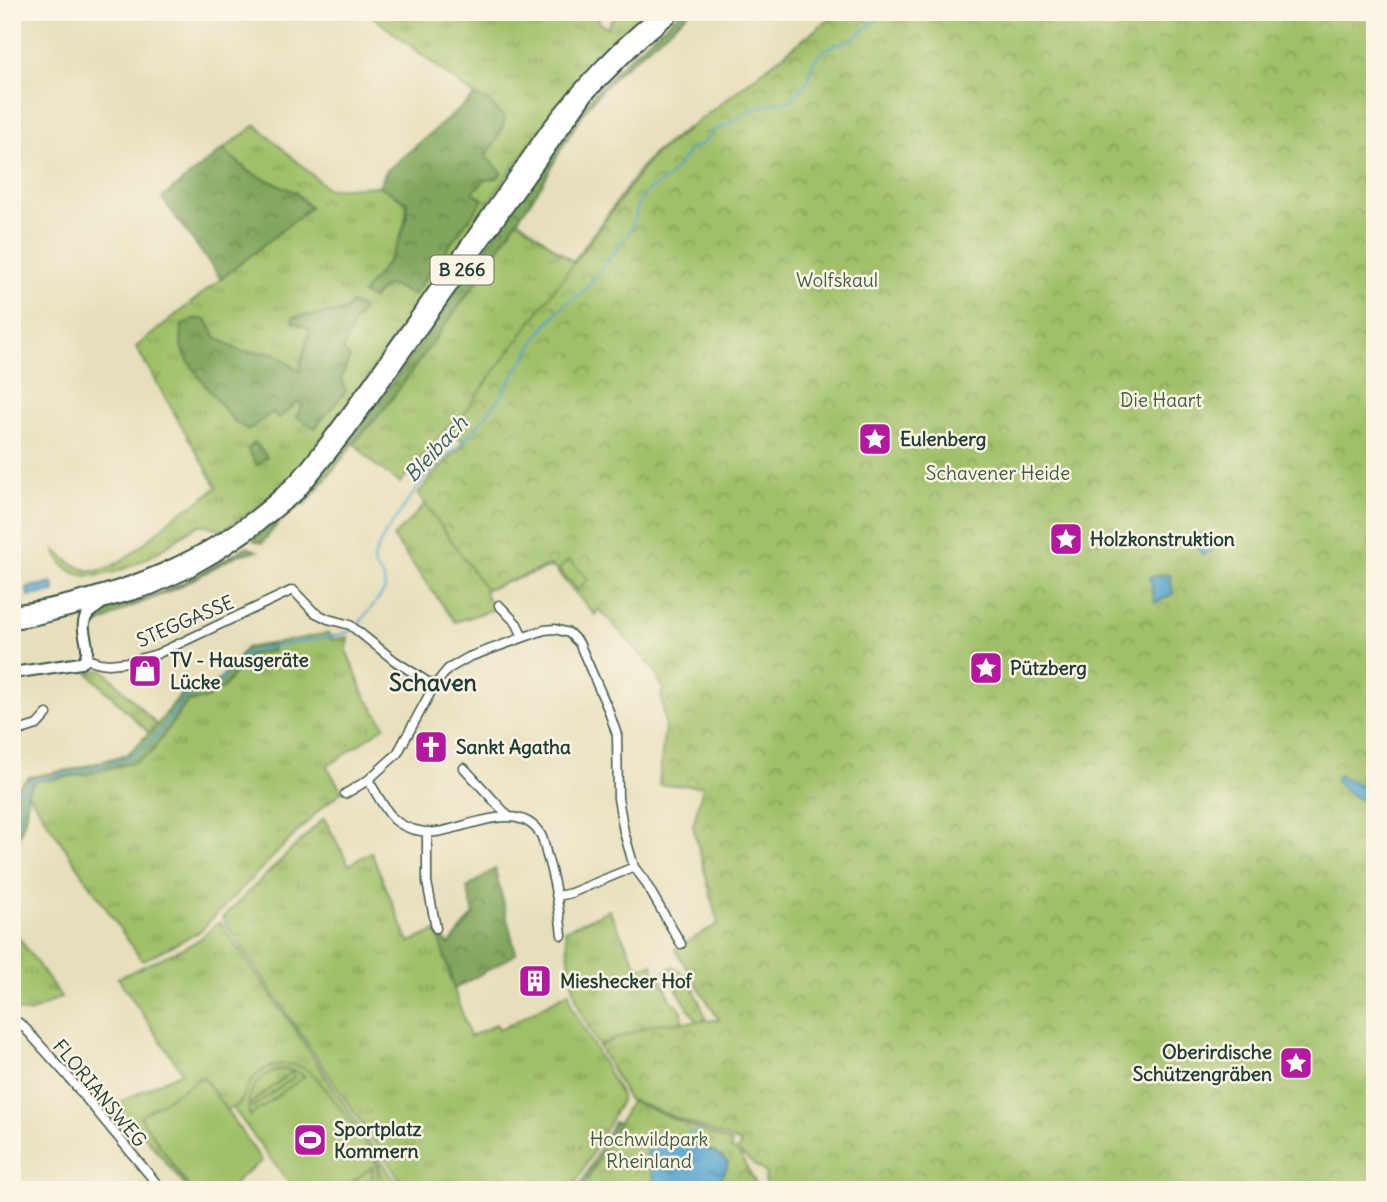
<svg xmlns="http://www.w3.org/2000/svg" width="1387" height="1202" font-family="Delius,sans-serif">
<defs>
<pattern id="grass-tufts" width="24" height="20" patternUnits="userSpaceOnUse" patternTransform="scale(1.75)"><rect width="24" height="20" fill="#a0c068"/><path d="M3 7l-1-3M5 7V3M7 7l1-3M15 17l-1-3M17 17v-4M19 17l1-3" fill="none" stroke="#829d56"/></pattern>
<pattern id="forest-crowns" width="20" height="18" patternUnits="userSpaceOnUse" patternTransform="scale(1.75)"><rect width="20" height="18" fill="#80a65c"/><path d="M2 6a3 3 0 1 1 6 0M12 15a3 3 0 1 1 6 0" fill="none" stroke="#68884d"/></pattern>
<pattern id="park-crowns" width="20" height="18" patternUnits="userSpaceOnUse" patternTransform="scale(1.75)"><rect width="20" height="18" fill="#a0c068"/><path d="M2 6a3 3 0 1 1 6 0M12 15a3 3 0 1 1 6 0" fill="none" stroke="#829d56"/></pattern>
<pattern id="water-ripples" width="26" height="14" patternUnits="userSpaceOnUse" patternTransform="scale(1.75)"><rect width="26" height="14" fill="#52a3cd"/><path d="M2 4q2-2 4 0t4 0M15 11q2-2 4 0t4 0" fill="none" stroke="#4386a7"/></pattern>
</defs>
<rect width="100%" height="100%" fill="#fcf5e5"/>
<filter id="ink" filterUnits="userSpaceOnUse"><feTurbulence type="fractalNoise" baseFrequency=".0143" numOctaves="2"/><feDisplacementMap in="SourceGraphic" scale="14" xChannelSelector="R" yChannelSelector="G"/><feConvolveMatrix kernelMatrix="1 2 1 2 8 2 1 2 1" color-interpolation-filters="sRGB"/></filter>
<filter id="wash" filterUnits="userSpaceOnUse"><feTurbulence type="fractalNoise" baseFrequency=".00686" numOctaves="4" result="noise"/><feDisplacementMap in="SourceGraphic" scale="28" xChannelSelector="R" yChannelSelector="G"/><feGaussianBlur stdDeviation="1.57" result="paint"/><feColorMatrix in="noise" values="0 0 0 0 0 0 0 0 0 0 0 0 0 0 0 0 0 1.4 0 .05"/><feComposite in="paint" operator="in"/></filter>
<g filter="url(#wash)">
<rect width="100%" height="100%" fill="#e6dfbb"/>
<path fill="url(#grass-tufts)" stroke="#607e4e" stroke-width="2" fill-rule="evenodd" d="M367,12H602L598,21L607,28L616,12H651L612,45L560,104L511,170L352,399L298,470L266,501L223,531L207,525H200C183,532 169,546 153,555C122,572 71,595 54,549C65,559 80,572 96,571C122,569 156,531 176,515C183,510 192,506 199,501C206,497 211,491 217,487L136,347L310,207L295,192L249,172L223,149L256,125L328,189L379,186L407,202C406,243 387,263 363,294L372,299C390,278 390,286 413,295L483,199L472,192L485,180L497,178L502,172L484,156L494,144L503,127L488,101L475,96ZM363,309L353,324L343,350L349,358L341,379L303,405L297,402L278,419L273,412L248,430L207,388L181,346L206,319L215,336L239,351L274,353L299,372L310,328L293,322V317Z
M688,127L678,143L475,436L453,421L400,483L374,464L354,443L384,409L478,280L517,219L573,262L644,164L653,154Z
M439,478L544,523L552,567L484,590L488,599L495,609L455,622L393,537L422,508Z
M328,633L332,640L348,637L347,652L364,694L385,726L327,767L342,791L320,809L199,932L142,961L27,792L35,781L87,774L137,761L151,753L187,702L206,699L223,688L249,655L272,651L271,644Z
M103,669L157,725L149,733L88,673Z
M324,818L349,865L371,852L409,942L437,931L454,989L470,1037L496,1024L500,1030L569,992L572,1007L621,1095V1101L572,1190H407L222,918Z
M609,910L638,968L653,964L654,974L659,975L673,1003L677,1005L682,1011L686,1124L584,1190L630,1103L581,1013L574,991L565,930Z
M220,922L290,1022L401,1190H378L382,1181L378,1161L316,1078C312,1074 308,1070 303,1068C284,1059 261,1066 250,1083C241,1097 245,1105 226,1110L203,1077L140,1116L182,1178L192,1190H186L185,1186L139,1129L119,1126L105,1109L182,1072L118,978L194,943Z
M12,928L61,997L30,1013L12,1010Z
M672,967L687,975L690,979L706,1018L698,1023L665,971Z
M285,1069L295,1071L306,1076L250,1117C243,1092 261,1071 285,1069ZM294,1077L253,1107L251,1103L285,1078Z
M372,1167L373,1179L371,1190H341Z"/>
<path fill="url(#forest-crowns)" stroke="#507248" stroke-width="2" d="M681,12H690L620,71L599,93L583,113L561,149L543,183L516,222L478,280L384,409L354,443L307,503C288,507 274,529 262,543L253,540L307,490L350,439L403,367L583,106C612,72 646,41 681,12Z
M475,96L488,101L505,118C502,133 494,144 485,156L502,172L497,178L485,180L473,192L483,200L413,295C391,285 389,278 372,299L362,294L393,255L407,219V202L379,186L386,171Z
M223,149L249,172L295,192L310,208L221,279L162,198Z
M352,303L363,309L353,324L343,350L350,357L341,379L346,391L315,428L296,417L303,405L297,402L278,419L273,412L248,430L234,421L207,388L188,361L181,346L182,326L193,319H206L215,336L239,351L274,353L299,371L310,329L293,322V317L343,312Z
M255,442L267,457L257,465L247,449Z
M246,547L257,551L237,555L177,588L128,608L92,628L90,627L92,618L98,614L148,598L187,581Z
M271,644L273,651L249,655L223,688L206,699L187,702L151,753L137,761L87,774L34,781L27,792C29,811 22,833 12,849V827L14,824L17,787L29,777L75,769L128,754L157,725L181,694L205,690L221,678L246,648Z
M495,869L516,954L454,989L437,931L449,945L474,914L467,888Z
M614,1122L619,1123L583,1190H578Z"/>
<path fill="url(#park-crowns)" stroke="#607e4e" stroke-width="2" d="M838,12H1375V1190H764L766,1173L739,1153L759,1190H582L631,1101L732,1143L730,1148L737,1152L741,1143L628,1099L599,1045L655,1024L719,1020L675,949L718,924L693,826L703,786L659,785L665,724L661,693L664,691L654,669L602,612L598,610L595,615L551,565L491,588H485L418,494L431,477L465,443L451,431L651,158Z"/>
<path fill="#a0c068" stroke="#607e4e" stroke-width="2" fill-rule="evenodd" d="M569,560L588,579L578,590L558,570Z
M283,1064C292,1064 301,1066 309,1071C320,1079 372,1150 376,1163C379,1172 379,1180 376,1190H371L373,1179L372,1167L341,1190H294L233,1108C245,1100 241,1102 246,1090C253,1074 267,1067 283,1064ZM285,1069L295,1071L305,1076L250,1116C243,1092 261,1071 285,1069Z
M291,1072L294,1077L253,1107L251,1104Z
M203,1077L262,1161L239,1178L236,1183L228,1190H192L182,1178L140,1116Z"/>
<path fill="url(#water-ripples)" stroke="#387080" stroke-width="2" d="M1203,533L1213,536V551L1202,555L1192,535Z
M1170,575L1173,594L1155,603L1150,577Z
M53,583L55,592L28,596L27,587Z
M1339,775L1375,793V807C1361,800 1342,792 1335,779Z
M662,1137C686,1145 709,1143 728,1163C725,1175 718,1179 716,1190H658C654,1179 641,1148 651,1140C653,1139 660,1137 662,1137Z"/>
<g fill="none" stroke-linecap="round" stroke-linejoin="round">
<path stroke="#52a3cd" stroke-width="2" d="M358,625L385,590L384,579L375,567L373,560L381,541L389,528L426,476L471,434L501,396L540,333L559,310L585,290L630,231L634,222L638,204L647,191L667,179L691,149L703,144L712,131L728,125L746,113L759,107L791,100L803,88L809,78L812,64L823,51L836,44L849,41L875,22L879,12
M12,789L22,790
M12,839C24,820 17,800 29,782C59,774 121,767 144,748C161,734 172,714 185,697L206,693L222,679L239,658L254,650L339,635L351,631
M688,1143L689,1132L697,1133L698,1129"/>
</g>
</g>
<g filter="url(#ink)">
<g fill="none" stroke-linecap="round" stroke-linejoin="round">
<defs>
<path id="street" d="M499,605L517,624L523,637
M86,659L100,663L109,664L129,662L157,654L293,590L314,612L328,619L350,625L395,661L434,686
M12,733L37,725L47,714
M464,768L508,816
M368,780C375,790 386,813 395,820C405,829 423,833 436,832C466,829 519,798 541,835C544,841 545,849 547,856C555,882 559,908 562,935
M345,794L368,780L397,754L434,686L448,669L469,657L544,630L555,629L569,633L579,643L608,709L617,735L618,798L624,832L634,867L644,880L681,944
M427,832V882L436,928
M558,896L571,893L634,867
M12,1018L23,1026L65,1073L162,1190"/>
<path id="secondary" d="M12,673L81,663C97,650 75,629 88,614C91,610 98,607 102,603"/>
<path id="primary" d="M12,612C115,597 218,558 292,484C304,473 313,459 323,447C351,411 377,373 404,335C452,267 500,199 547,130C581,86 617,47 661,12
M12,622L36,618L102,602L151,588L184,573L215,555L252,530L298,493L348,431L587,94L643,38L675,12"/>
</defs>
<use href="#street" stroke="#3d5548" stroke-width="11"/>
<use href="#secondary" stroke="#3d5548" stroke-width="14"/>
<use href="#primary" stroke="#3d5548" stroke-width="16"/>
<use href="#street" stroke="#fff" stroke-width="8"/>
<use href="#secondary" stroke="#fff" stroke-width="10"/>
<use href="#primary" stroke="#fff" stroke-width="12"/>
</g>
</g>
<defs>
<symbol id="sight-square" viewBox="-11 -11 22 22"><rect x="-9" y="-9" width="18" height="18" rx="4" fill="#b5179e" stroke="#fcf5e5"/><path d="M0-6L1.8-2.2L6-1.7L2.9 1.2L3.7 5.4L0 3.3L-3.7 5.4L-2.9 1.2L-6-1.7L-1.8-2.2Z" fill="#fff"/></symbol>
<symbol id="shop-square" viewBox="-11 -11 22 22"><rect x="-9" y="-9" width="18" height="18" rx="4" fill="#b5179e" stroke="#fcf5e5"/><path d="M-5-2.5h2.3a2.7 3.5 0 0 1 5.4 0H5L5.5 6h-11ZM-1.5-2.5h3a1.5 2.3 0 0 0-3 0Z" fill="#fff"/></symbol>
<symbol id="church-square" viewBox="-11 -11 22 22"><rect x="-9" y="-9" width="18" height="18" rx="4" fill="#b5179e" stroke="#fcf5e5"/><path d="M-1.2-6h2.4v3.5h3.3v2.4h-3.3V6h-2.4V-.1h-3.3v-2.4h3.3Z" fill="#fff"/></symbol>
<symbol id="building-square" viewBox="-11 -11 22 22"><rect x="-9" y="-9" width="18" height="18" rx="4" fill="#b5179e" stroke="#fcf5e5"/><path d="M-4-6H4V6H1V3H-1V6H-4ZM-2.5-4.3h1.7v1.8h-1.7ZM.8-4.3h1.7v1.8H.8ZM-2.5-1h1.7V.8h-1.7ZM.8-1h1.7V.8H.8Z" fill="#fff"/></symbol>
<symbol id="stadium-square" viewBox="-11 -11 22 22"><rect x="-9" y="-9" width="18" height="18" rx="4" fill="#b5179e" stroke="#fcf5e5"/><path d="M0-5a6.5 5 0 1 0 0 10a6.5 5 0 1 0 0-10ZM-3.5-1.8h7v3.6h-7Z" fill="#fff"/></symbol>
</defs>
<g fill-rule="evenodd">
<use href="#sight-square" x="856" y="420" width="38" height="38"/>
<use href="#sight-square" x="1047" y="520" width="38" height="38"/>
<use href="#sight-square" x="967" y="649" width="38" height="38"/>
<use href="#shop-square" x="126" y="652" width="38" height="38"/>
<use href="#church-square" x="412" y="728" width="38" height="38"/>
<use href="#building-square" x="516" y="962" width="38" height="38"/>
<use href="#sight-square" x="1277" y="1044" width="38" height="38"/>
<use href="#stadium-square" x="291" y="1121" width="38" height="38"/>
</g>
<g text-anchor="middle" stroke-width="5" stroke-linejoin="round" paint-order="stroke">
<rect fill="#fcf5e5" stroke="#617469" stroke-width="2" x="430.5" y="255.5" width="63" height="29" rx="5"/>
<g font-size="18" font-weight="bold" fill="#1f3d34">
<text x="462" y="276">B 266</text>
</g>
<g font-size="19" fill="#3f5e41" stroke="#fcf5e5">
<text x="837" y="287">Wolfskaul</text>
<text x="1161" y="407">Die Haart</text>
<text x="998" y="480">Schavener Heide</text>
<text x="649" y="1146">Hochwildpark<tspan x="649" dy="22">Rheinland</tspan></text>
</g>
<g font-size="19" font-weight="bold" fill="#1f3d34" stroke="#fcf5e5" text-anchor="start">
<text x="900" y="446">Eulenberg</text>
<text x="1090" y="546">Holzkonstruktion</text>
<text x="170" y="667">TV - Hausgeräte<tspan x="170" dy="22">Lücke</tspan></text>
<text x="1010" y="675">Pützberg</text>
<text x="456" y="754">Sankt Agatha</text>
<text x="560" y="988">Mieshecker Hof</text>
<text x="1272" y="1059" text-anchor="end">Oberirdische<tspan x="1272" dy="22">Schützengräben</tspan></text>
<text x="334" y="1136">Sportplatz<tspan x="334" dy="22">Kommern</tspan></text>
</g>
<g font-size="19" fill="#1f3d34" stroke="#fcf5e5">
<text transform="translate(185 621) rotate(-23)" y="7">STEGGASSE</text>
<text transform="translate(100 1093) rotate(50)" y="7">FLORIANSWEG</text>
</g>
<g font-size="21" font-style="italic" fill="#2e5c62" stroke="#fcf5e5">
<text transform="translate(436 449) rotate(-47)" y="7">Bleibach</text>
</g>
<g font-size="23" font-weight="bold" fill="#1f3d34" stroke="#fcf5e5">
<text x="433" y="691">Schaven</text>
</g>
</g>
<rect width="1387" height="1202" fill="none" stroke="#fcf5e5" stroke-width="42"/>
</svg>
